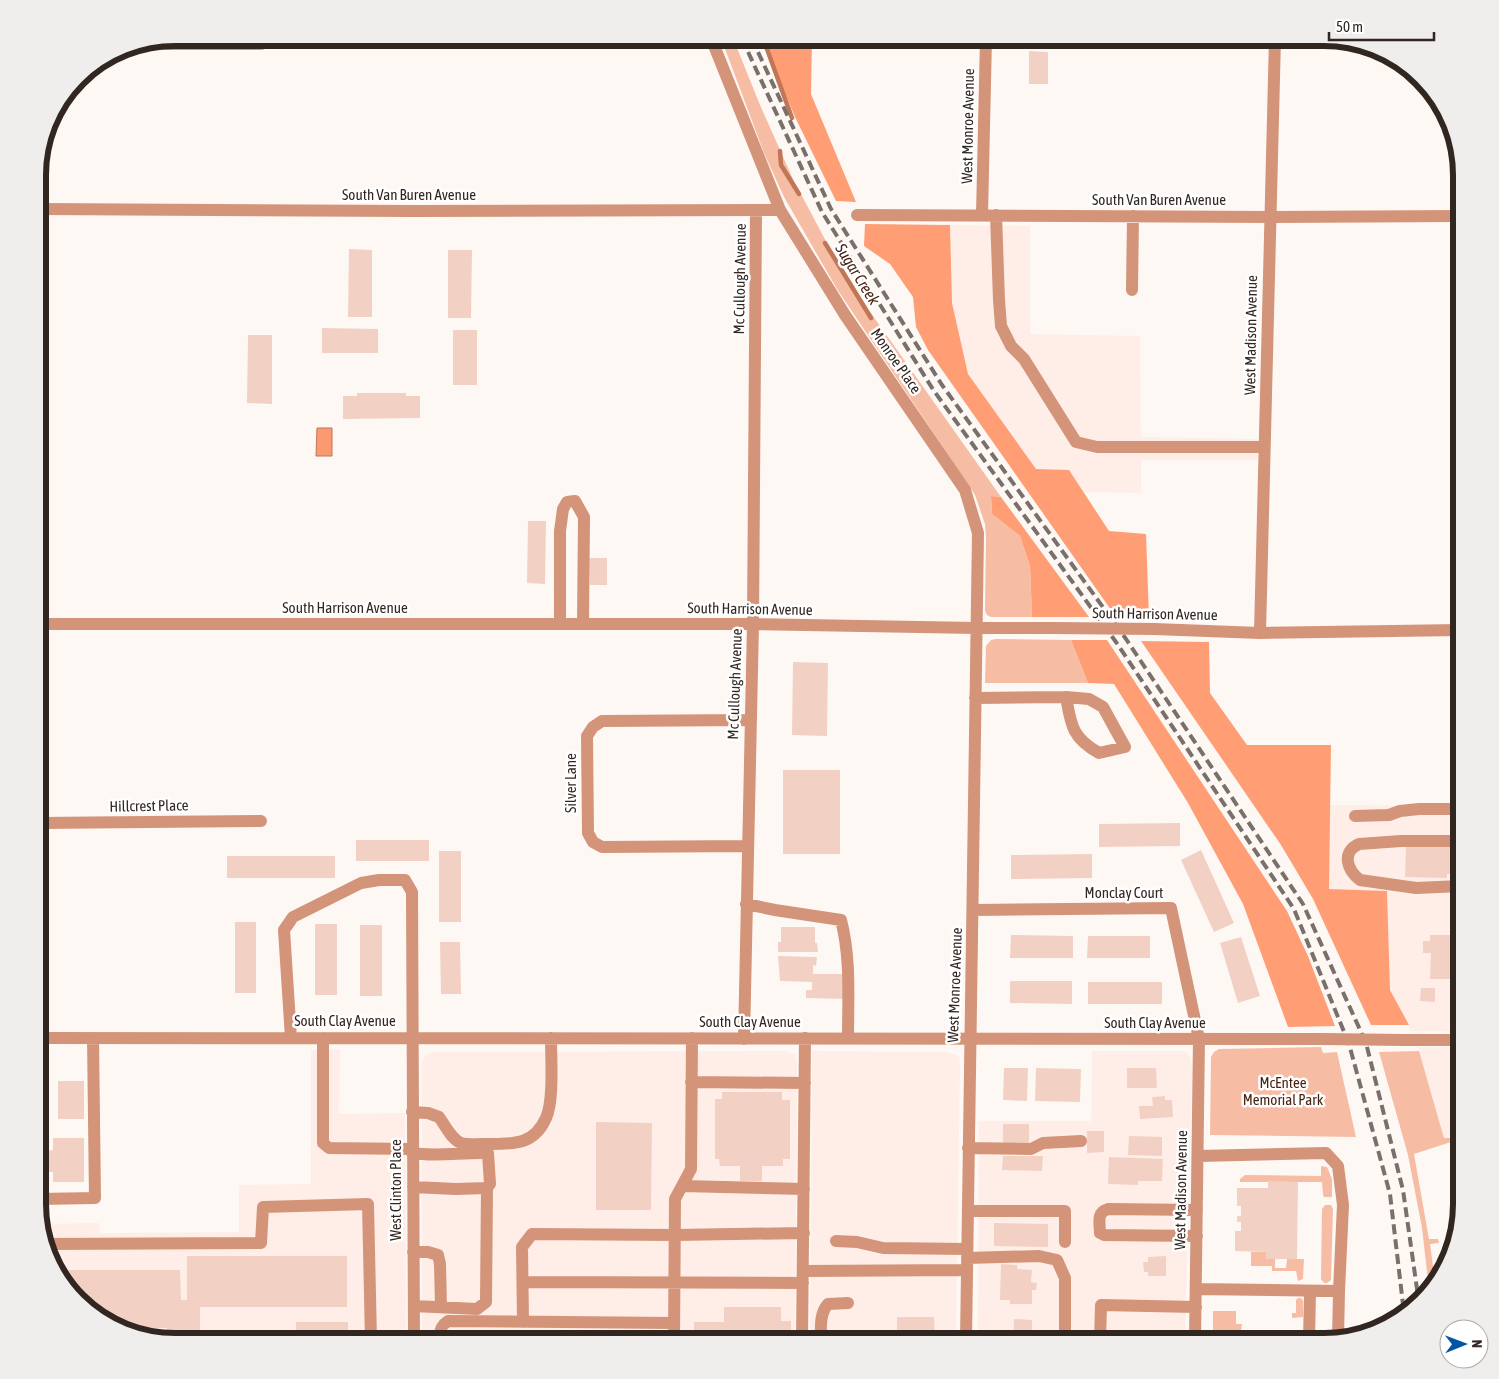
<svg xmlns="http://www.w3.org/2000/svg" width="1499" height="1379" font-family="'Asap Condensed',sans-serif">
<rect width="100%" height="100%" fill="#fef8f5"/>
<path fill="#feeee7" d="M950,225L1030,226V334L1140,336L1141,437L1258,439V460H1141V493L1082,492L1068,470L1036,469L968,374L952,303Z
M1329,805L1461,806V1031H1411L1390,990L1387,891L1329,889Z
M1418,1047H1461V1179L1455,1138H1444Z
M340,1049L339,1114L405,1113L406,1341H175L122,1331L78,1301L48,1257L40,1224L99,1223L100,1233L239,1232V1185L311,1184V1050Z
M784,1051L795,1055L797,1063L795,1341H422V1061L425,1055L432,1052Z
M812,1051L946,1052L959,1056L960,1063L956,1341H810Z
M1092,1051H1182L1188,1053L1190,1057L1192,1067L1185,1341H978L979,1121H1091Z"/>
<path fill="#f6bda4" d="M721,38H733L760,105L793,179L828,245L868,309L1001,497L991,496L992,514L1020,536L1030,566L1032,617H991L987,615L985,611L986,537L985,524L975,495L837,289L784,197L764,153Z
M996,639L1071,640L1088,683H985L986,646L991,640Z
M1321,1047L1323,1053L1337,1052L1356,1137L1210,1135L1211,1057L1214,1052L1219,1049Z
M1419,1051L1444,1138H1451V1142L1414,1154L1429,1239H1438L1439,1243L1430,1244L1435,1281L1429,1289L1422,1228L1408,1155L1379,1052Z
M1321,1166L1327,1167L1332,1179V1197H1324L1323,1195L1322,1182H1240V1179L1245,1175L1321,1176Z
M1325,1205H1331L1333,1209L1331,1280L1327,1283H1324L1321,1279L1322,1209Z
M1251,1252H1266L1275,1259V1268H1286L1287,1259H1304L1303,1279L1298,1281L1296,1271H1272V1266H1251Z
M1298,1298H1301L1303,1301V1317L1292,1318V1313H1296V1300Z
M1213,1311H1236V1324H1242L1241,1331L1237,1338H1213Z"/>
<path fill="#ff9e74" d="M762,38H812L811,94L856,202L836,201L795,117Z
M865,224L950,225L952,303L968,374L1036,469L1069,470L1109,531L1146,534L1149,617H1116L928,350L916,327L913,297L890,264L864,246Z
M991,496L1001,497L1089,617H1032L1030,566L1020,536L992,514Z
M1071,640H1107L1287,911L1308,956L1335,1026L1288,1027L1243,904L1188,803L1114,684L1088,683Z
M1141,641L1209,642L1210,693L1247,745H1331L1329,889L1387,891L1390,990L1409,1025H1371L1313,899L1281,845Z"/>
<path fill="#fb9a70" stroke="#bf7758" d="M317,428H332V456H316Z"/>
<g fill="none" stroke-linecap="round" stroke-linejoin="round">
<path stroke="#bf7758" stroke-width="4.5" d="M763,38L792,118
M780,151L781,165L799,194
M825,243L871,318"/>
</g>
<path fill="#f2d1c4" d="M283,38H301V41L283,40Z
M321,38H337V40H321Z
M377,38H395V45L377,44Z
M415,38H431V44H415Z
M494,38H515V44H494Z
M1027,38H1046V41L1027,40Z
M1029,51L1048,52V84H1029Z
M349,249L372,250V317H348Z
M448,250H472L471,318H448Z
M322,328L378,329V353H322Z
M453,330H477V385H453Z
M248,335H272V404L247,403Z
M357,393H406V396H420V418L343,419V396H357Z
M528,521H546L545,584L527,583Z
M589,558H607V585H590Z
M793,662L828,663L827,736L792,735Z
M783,770H840V854H783Z
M1180,823V846L1099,847V824Z
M356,840H429V861H356Z
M1406,845L1456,846V874H1447V878L1405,877Z
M1201,850L1234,923L1214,932L1181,860Z
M439,851H461V922H439Z
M1092,854V878L1011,879V855Z
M227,856H335V878H227Z
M235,922H256V993H235Z
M315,924H337V995H315Z
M360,925H382V996H360Z
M781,927H815V943H817L818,952H778V942H781Z
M1011,935L1073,936V958H1010Z
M1430,935H1458V979H1430L1431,953H1423V941H1430Z
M1088,936H1150V958H1087Z
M1241,937L1260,996L1238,1003L1220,943Z
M440,942H460L461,994H441Z
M778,956L817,957L816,966L813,965V974H844V999L806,998V990H812V982L780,981Z
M1010,981H1072V1004L1010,1003Z
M1088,982H1162V1004H1088Z
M1421,988H1435V1002L1420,1001Z
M1456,994H1461V1021L1455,1020Z
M1457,1056H1461V1074H1456Z
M1004,1068H1028L1027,1101L1003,1100Z
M1036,1068L1081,1069L1080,1102L1035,1101Z
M1127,1068H1156L1157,1088H1127Z
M38,1080H41V1119H38Z
M58,1081H84V1119H58Z
M722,1092H782V1100H790V1159H783V1166H762V1181H740V1166H720L719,1159H715V1099H722Z
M1165,1096V1100H1172L1173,1117L1140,1119L1139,1106H1153L1152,1097Z
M596,1122L652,1123L651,1210H596Z
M1003,1124H1029V1146H1003Z
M1087,1131H1104V1152L1087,1153Z
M1129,1136L1162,1137V1156L1128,1155Z
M38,1138H45V1151L53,1150V1138H84V1182H53V1172H46V1182H38Z
M1003,1156H1043L1042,1171L1002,1170Z
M1109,1157L1163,1159L1162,1181H1138V1185L1108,1184Z
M1268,1181L1298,1182L1297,1259H1266V1252L1235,1251V1231H1241V1222H1237V1216H1241V1206H1237V1188H1268Z
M994,1223L1048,1224V1247L994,1246Z
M187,1256H347V1307H200V1341L175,1342L167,1340V1328H117L78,1301L57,1270H180L181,1300H187Z
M1166,1256V1276H1148V1272H1144L1143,1262H1148V1257Z
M1001,1264L1017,1265V1269L1032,1270L1031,1282L1037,1283L1036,1290H1032V1304H1010V1300H1000Z
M724,1307H781V1321H791V1341H694V1322H724Z
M897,1317H934L935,1339H897Z
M1014,1319L1032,1320V1340H1013Z
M296,1322H348V1341H296Z
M1239,1330L1257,1331V1336H1259V1338H1275V1341H1220V1338H1237V1336H1239Z"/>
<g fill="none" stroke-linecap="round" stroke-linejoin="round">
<path stroke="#d39479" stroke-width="12" d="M711,38L780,210L845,315L965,490L978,533L966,1341
M144,44H261L262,38
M38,209L412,211L780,210
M857,215L1270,217L1461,216
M982,215L986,38
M996,215L999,300L1001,326L1011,346L1024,359L1076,442L1097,447H1264
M1132,290L1133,216
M38,624H753L976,628H1055
M560,624V531L563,509L567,502L575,501L584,517L583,624
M1154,629L1260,633L1461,630
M1260,633L1275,38
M975,698L1066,697L1089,699L1103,707L1125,747L1099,753C1072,738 1071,725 1066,697
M1355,816L1389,815L1400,811L1419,809H1461
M38,823L261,821
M1461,841H1401L1359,844C1341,852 1347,870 1360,880L1416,888L1461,886
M747,846L602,847L593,842L588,833L587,736L593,727L602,721L750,720
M746,904L775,910L841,920C851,958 848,999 848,1038
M973,910L1171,908L1199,1039L1195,1341
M38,1038L1323,1039
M291,1038L284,930L293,917L361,883L379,880H405L412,892L414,1341
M323,1038V1143L329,1148L412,1149
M744,1039L753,624L756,210
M1404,1040H1461
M691,1082L805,1083
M412,1112L428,1113L439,1117C445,1125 451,1139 461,1143C469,1145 480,1144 488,1144C514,1144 534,1145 546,1118C554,1101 551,1058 551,1038
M968,1148L1031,1149L1043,1143L1081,1141
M412,1153C437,1157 463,1152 488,1153L490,1184L487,1188L456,1189L413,1187
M682,1186L804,1189
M38,1199L95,1198L93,1038
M968,1211H1065V1242
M1197,1236L1104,1235L1100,1233C1100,1224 1096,1212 1108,1209L1197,1210
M836,1241L857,1242L883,1248L967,1249
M45,1244L261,1243L263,1207L368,1204L371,1341
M413,1252H428L438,1255L440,1264L441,1307
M967,1258L1039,1256L1057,1260L1065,1278V1341
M803,1271L967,1270
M523,1282L803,1283
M1196,1289L1339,1291L1343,1205L1338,1166L1326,1153L1198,1156
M414,1306L477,1309L486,1302L487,1188
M523,1322L522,1247L532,1234L675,1235L804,1233
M1100,1339L1196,1340
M1338,1339L1339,1291
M440,1341C439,1333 440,1326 448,1321L674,1323
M674,1341L675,1199L691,1169L692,1038
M802,1341L805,1038
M821,1341C821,1329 819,1314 828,1304L848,1303
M1100,1341L1101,1305L1196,1307
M1309,1341L1310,1291"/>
<path stroke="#796f6b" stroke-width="4" stroke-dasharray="10 5" stroke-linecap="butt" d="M743,38L749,54L822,212L934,391L1116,642L1294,909L1349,1044L1390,1194L1404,1313
M753,38L758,52L831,209L942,385L1126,639L1303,904L1366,1043L1403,1190L1419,1303"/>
<path stroke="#d39479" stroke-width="12" d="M1055,628L1154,629
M1323,1039L1404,1040"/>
</g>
<g text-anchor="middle" stroke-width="5" stroke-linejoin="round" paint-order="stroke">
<g font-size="15" fill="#322621" stroke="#fff">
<text transform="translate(968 126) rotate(-89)" y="5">West Monroe Avenue</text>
<text x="409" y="200">South Van Buren Avenue</text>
<text x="1159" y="205">South Van Buren Avenue</text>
<text transform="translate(740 279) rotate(-89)" y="5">Mc Cullough Avenue</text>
<text transform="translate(1251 335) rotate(-89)" y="5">West Madison Avenue</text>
<text transform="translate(896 361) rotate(55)" y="5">Monroe Place</text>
<text x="345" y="613">South Harrison Avenue</text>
<text transform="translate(750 609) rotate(1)" y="5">South Harrison Avenue</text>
<text transform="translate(1155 614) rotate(1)" y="5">South Harrison Avenue</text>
<text transform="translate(735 684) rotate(-88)" y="5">Mc Cullough Avenue</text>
<text transform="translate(571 783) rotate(-90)" y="5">Silver Lane</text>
<text transform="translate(149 806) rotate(-1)" y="5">Hillcrest Place</text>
<text x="1124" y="898">Monclay Court</text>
<text transform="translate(955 985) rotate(-88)" y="5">West Monroe Avenue</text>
<text x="345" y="1026">South Clay Avenue</text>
<text x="750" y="1027">South Clay Avenue</text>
<text x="1155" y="1028">South Clay Avenue</text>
<text transform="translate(396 1190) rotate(-90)" y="5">West Clinton Place</text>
<text transform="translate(1181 1190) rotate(-89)" y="5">West Madison Avenue</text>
</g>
<g font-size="15" fill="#4a2413" stroke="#fff">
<text x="1283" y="1088">McEntee<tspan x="1283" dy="17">Memorial Park</tspan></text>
</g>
<g font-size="16" font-style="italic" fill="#492312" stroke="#fff">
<text transform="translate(858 274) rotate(58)" y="6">Sugar Creek</text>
</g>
</g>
<path d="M0 0H1499V1379H0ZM175 46H1324A129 129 0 0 1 1453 175V1204A129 129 0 0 1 1324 1333H175A129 129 0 0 1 46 1204V175A129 129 0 0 1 175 46Z" fill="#efeeed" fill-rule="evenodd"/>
<path fill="none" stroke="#322621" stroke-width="6" d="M175 46H1324A129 129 0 0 1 1453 175V1204A129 129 0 0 1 1324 1333H175A129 129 0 0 1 46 1204V175A129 129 0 0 1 175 46Z"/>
<g transform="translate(1464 1344) rotate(89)"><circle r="24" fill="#ffffff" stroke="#ada8a6"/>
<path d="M0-4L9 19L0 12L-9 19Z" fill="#0155a4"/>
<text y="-8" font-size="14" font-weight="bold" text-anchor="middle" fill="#322621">N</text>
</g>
<path d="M1329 32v8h105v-8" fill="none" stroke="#322621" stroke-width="2.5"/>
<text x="1336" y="32" font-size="15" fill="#322621" stroke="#ffffff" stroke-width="4" paint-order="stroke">50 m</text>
</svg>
